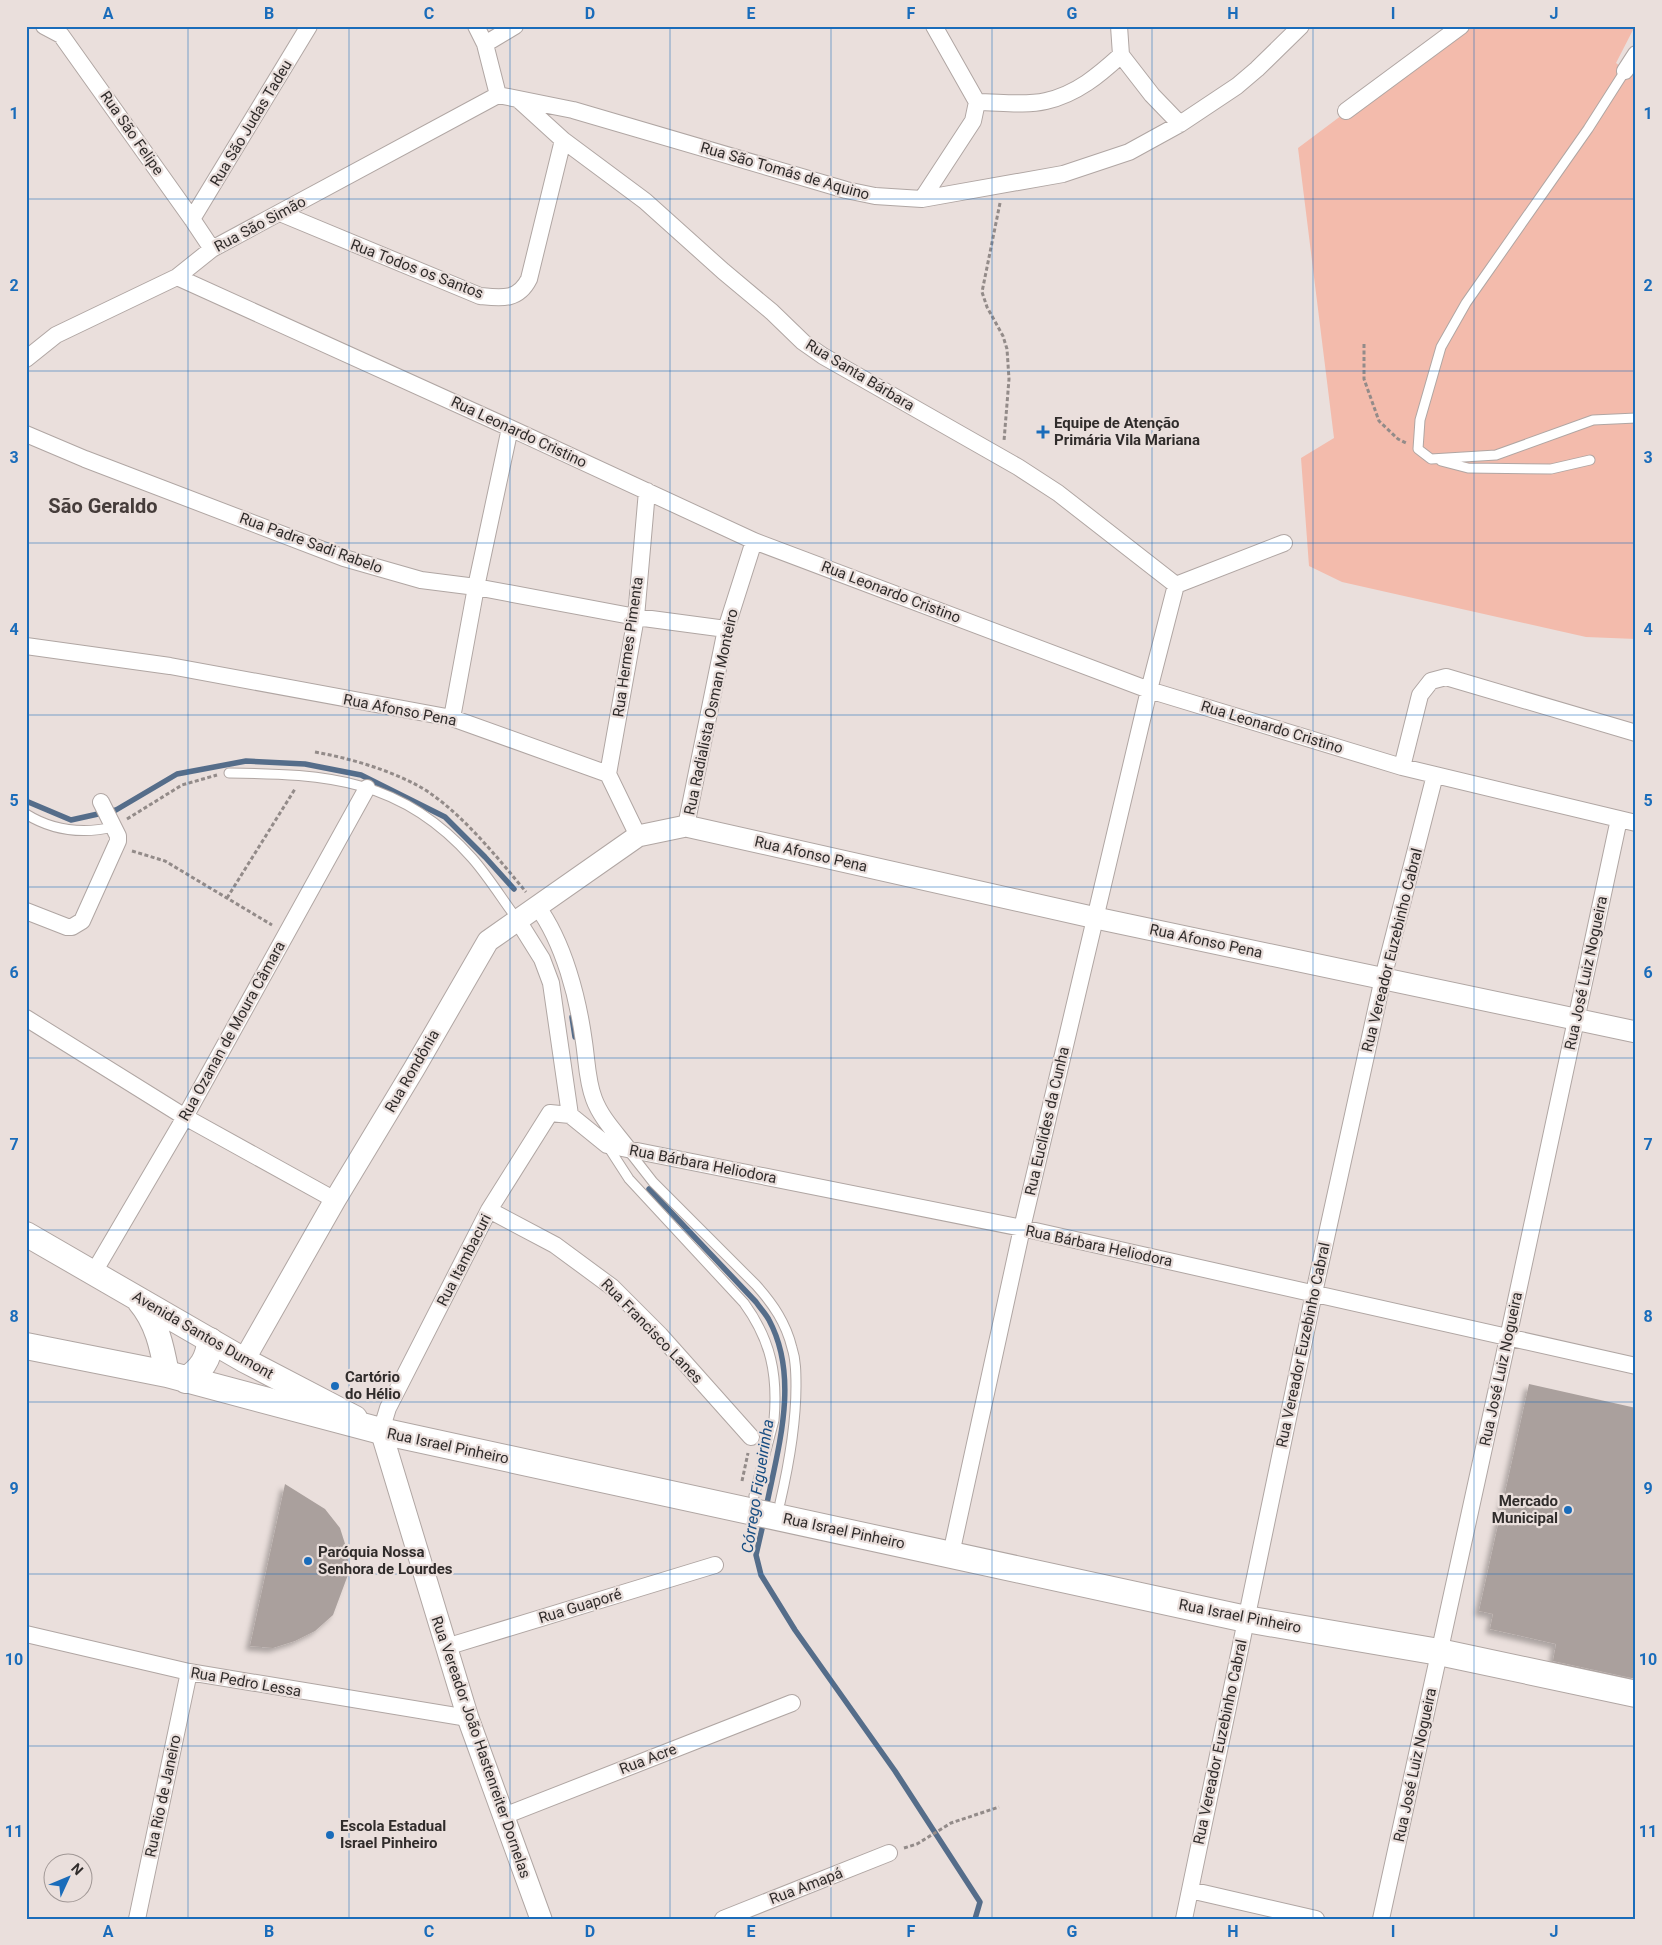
<svg xmlns="http://www.w3.org/2000/svg" width="1662" height="1945" font-family="Roboto,sans-serif">
<defs>
<filter id="shadow"><feDropShadow dx="-4.5" dy="4.5" stdDeviation="2.5" flood-color="#0004"/></filter>
</defs>
<rect width="100%" height="100%" fill="#eadfdc"/>
<path fill="#f3bbac" d="M1461,26H1635L1616,63L1636,78V639L1586,637L1342,582L1309,566L1301,458L1334,438L1298,148Z"/>
<g fill="none" stroke-linecap="round" stroke-linejoin="round">
<path stroke="#556d8a" stroke-width="5.5" d="M26,801L71,820L116,810L177,774L246,761L305,764L361,775L445,817L485,857L514,889
M572,1017L575,1037
M649,1189L756,1302C760,1308 766,1314 769,1320C800,1378 778,1448 766,1508
M764,1520L756,1555L761,1575L795,1630L895,1771L980,1902L975,1919"/>
</g>
<path fill="#aaa09d" filter="url(#shadow)" d="M1529,1384L1636,1408V1679L1553,1661L1556,1644L1490,1629L1493,1614L1479,1611Z
M285,1484L325,1509L340,1528L347,1550L349,1572L333,1615L315,1631L295,1641L273,1648L250,1646Z"/>
<g fill="none" stroke-linecap="round" stroke-linejoin="round">
<defs>
<path id="service" d="M1625,71L1588,129L1466,303L1441,347L1420,420L1418,449L1431,459L1496,455L1593,420L1636,418
M1441,461L1468,468L1551,469L1590,460
M229,773C328,774 402,779 472,858C488,876 502,899 517,919
M26,814C53,831 83,834 114,827
M607,1145L629,1179L744,1303C771,1340 778,1375 774,1420L754,1496
M628,1150L653,1182L756,1285C773,1304 786,1323 792,1348C796,1360 796,1373 796,1386C796,1426 789,1464 780,1503"/>
<path id="minor" d="M44,26L61,35L192,219L212,249
M476,26L485,44L498,95
M934,26L977,102
M1119,26L1121,55
M485,44L515,26
M1625,71L1636,54
M498,95L573,110L846,190L875,196L922,199L1063,174L1129,152L1180,124L1237,86L1257,69L1301,26
M519,100L563,140L645,201L723,271L772,312L803,342L823,356L1018,467L1058,493L1176,585
M1346,111L1461,26
M922,199L973,121L977,102C999,102 1025,106 1046,101C1077,94 1099,75 1121,55L1152,95L1180,124
M280,213L480,296C501,298 518,301 529,279L563,140
M192,219L309,26
M177,277L510,428L754,541L1149,690L1402,767L1636,823
M26,359L56,335L177,277L212,249L498,95
M26,434L85,459L344,558L421,580L476,587L636,617L726,629
M1176,585L1284,543
M26,646L170,666L452,718L608,774L638,836
M452,718L476,587L510,428
M1402,767L1420,695L1431,681L1446,677L1636,733
M608,774L636,617L647,491
M686,826L726,629L754,541
M537,906C564,943 578,998 584,1042C587,1062 587,1081 594,1099C601,1118 616,1133 628,1149
M26,911L67,927H72L82,921L118,841V836L101,802
M517,919L542,959L551,983L570,1115
M26,1018L185,1117L335,1200
M570,1115L607,1145L1022,1228L1636,1366
M489,1210L555,1245L612,1287L660,1335L751,1437
M94,1272L185,1117L367,788
M381,1431L388,1408L489,1210L550,1113L570,1115
M951,1554L1022,1228L1149,690L1176,585
M26,1634L189,1672L468,1718
M446,1647L715,1565
M504,1816L792,1703
M1190,1890L1316,1919
M137,1919L189,1672
M723,1919L889,1853
M1184,1919L1314,1293L1383,978L1435,775
M1381,1919L1508,1338L1619,819"/>
<path id="tertiary" d="M244,1360L335,1200L414,1069L488,941L638,836L686,826L1096,918L1636,1032
M381,1431L468,1718L541,1919"/>
<path id="secondary" d="M26,1234L244,1360L355,1418
M139,1301C157,1322 162,1347 167,1374"/>
<path id="primary" d="M26,1346L167,1374L381,1431L1246,1619L1439,1652L1636,1694
M186,1380C201,1370 209,1359 210,1341"/>
</defs>
<use href="#service" stroke="#b0a6a3" stroke-width="11"/>
<use href="#minor" stroke="#b0a6a3" stroke-width="18"/>
<use href="#tertiary" stroke="#b0a6a3" stroke-width="23"/>
<use href="#secondary" stroke="#b0a6a3" stroke-width="26"/>
<use href="#primary" stroke="#b0a6a3" stroke-width="28"/>
<path stroke="#938b89" stroke-width="3" stroke-dasharray="4 2.5" stroke-linecap="butt" d="M1000,203L982,292L987,307L1003,336L1007,349L1009,379L1004,441
M1364,344V379L1379,421L1398,439L1406,443
M315,752C348,758 383,768 413,783C455,804 497,857 526,892
M127,819L182,785L217,775
M132,851L165,861L272,925
M227,898L295,789
M742,1481L748,1453
M904,1848L917,1844L951,1823L999,1807"/>
<use href="#service" stroke="#fff" stroke-width="9"/>
<use href="#minor" stroke="#fff" stroke-width="16"/>
<use href="#tertiary" stroke="#fff" stroke-width="21"/>
<use href="#secondary" stroke="#fff" stroke-width="24"/>
<use href="#primary" stroke="#fff" stroke-width="26"/>
</g>
<path fill="none" stroke="#1a6cba" stroke-width="1" stroke-opacity="0.55" d="M188,26V1919M349,26V1919M510,26V1919M670,26V1919M831,26V1919M992,26V1919M1152,26V1919M1313,26V1919M1474,26V1919M26,199H1636M26,371H1636M26,543H1636M26,715H1636M26,887H1636M26,1058H1636M26,1230H1636M26,1402H1636M26,1574H1636M26,1746H1636"/>
<g fill="#1a6cba" stroke="#eadfdc" stroke-width="2">
<path d="M1040.5 424.5h5v5h5v5h-5v5h-5v-5h-5v-5h5z"/>
<circle cx="335" cy="1386" r="5"/>
<circle cx="1568" cy="1510" r="5"/>
<circle cx="308" cy="1561" r="5"/>
<circle cx="330" cy="1835" r="5"/>
</g>
<g text-anchor="middle" stroke-width="4.5" stroke-linejoin="round" paint-order="stroke">
<g font-size="15" fill="#302c2b" stroke="#eadfdc">
<text transform="translate(251 123) rotate(-59)" y="5">Rua São Judas Tadeu</text>
<text transform="translate(132 133) rotate(55)" y="5">Rua São Felipe</text>
<text transform="translate(785 171) rotate(16)" y="5">Rua São Tomás de Aquino</text>
<text transform="translate(260 224) rotate(-28)" y="5">Rua São Simão</text>
<text transform="translate(417 269) rotate(21)" y="5">Rua Todos os Santos</text>
<text transform="translate(860 375) rotate(31)" y="5">Rua Santa Bárbara</text>
<text transform="translate(519 432) rotate(25)" y="5">Rua Leonardo Cristino</text>
<text transform="translate(311 543) rotate(20)" y="5">Rua Padre Sadi Rabelo</text>
<text transform="translate(891 592) rotate(21)" y="5">Rua Leonardo Cristino</text>
<text transform="translate(628 647) rotate(-82)" y="5">Rua Hermes Pimenta</text>
<text transform="translate(400 710) rotate(11)" y="5">Rua Afonso Pena</text>
<text transform="translate(711 712) rotate(-78)" y="5">Rua Radialista Osman Monteiro</text>
<text transform="translate(1272 727) rotate(17)" y="5">Rua Leonardo Cristino</text>
<text transform="translate(811 854) rotate(13)" y="5">Rua Afonso Pena</text>
<text transform="translate(1206 941) rotate(12)" y="5">Rua Afonso Pena</text>
<text transform="translate(1392 950) rotate(-76)" y="5">Rua Vereador Euzebinho Cabral</text>
<text transform="translate(1586 973) rotate(-78)" y="5">Rua José Luiz Nogueira</text>
<text transform="translate(232 1031) rotate(-61)" y="5">Rua Ozanan de Moura Câmara</text>
<text transform="translate(412 1071) rotate(-60)" y="5">Rua Rondônia</text>
<text transform="translate(1047 1121) rotate(-77)" y="5">Rua Euclides da Cunha</text>
<text transform="translate(703 1164) rotate(11)" y="5">Rua Bárbara Heliodora</text>
<text transform="translate(1099 1246) rotate(12)" y="5">Rua Bárbara Heliodora</text>
<text transform="translate(464 1260) rotate(-63)" y="5">Rua Itambacuri</text>
<text transform="translate(652 1331) rotate(46)" y="5">Rua Francisco Lanes</text>
<text transform="translate(203 1335) rotate(30)" y="5">Avenida Santos Dumont</text>
<text transform="translate(1303 1345) rotate(-78)" y="5">Rua Vereador Euzebinho Cabral</text>
<text transform="translate(1501 1369) rotate(-78)" y="5">Rua José Luiz Nogueira</text>
<text transform="translate(448 1446) rotate(12)" y="5">Rua Israel Pinheiro</text>
<text transform="translate(844 1531) rotate(12)" y="5">Rua Israel Pinheiro</text>
<text transform="translate(580 1606) rotate(-17)" y="5">Rua Guaporé</text>
<text transform="translate(1240 1616) rotate(11)" y="5">Rua Israel Pinheiro</text>
<text transform="translate(246 1682) rotate(10)" y="5">Rua Pedro Lessa</text>
<text transform="translate(1220 1742) rotate(-78)" y="5">Rua Vereador Euzebinho Cabral</text>
<text transform="translate(481 1747) rotate(71)" y="5">Rua Vereador João Hastenreiter Dornelas</text>
<text transform="translate(648 1759) rotate(-21)" y="5">Rua Acre</text>
<text transform="translate(1415 1765) rotate(-78)" y="5">Rua José Luiz Nogueira</text>
<text transform="translate(163 1796) rotate(-78)" y="5">Rua Rio de Janeiro</text>
<text transform="translate(806 1886) rotate(-21)" y="5">Rua Amapá</text>
</g>
<g font-size="15" font-weight="bold" fill="#302c2b" stroke="#eadfdc" text-anchor="start">
<text x="1054" y="428">Equipe de Atenção<tspan x="1054" dy="17">Primária Vila Mariana</tspan></text>
<text x="345" y="1382">Cartório<tspan x="345" dy="17">do Hélio</tspan></text>
<text x="1558" y="1506" text-anchor="end">Mercado<tspan x="1558" dy="17">Municipal</tspan></text>
<text x="318" y="1557">Paróquia Nossa<tspan x="318" dy="17">Senhora de Lourdes</tspan></text>
<text x="340" y="1831">Escola Estadual<tspan x="340" dy="17">Israel Pinheiro</tspan></text>
</g>
<g font-size="16" font-style="italic" fill="#194e83" stroke="#eadfdc">
<text transform="translate(757 1486) rotate(-81)" y="6">Córrego Figueirinha</text>
</g>
<g font-size="20" font-weight="bold" fill="#453c3a" stroke="#eadfdc">
<text x="103" y="513">São Geraldo</text>
</g>
</g>
<rect width="1662" height="1945" fill="none" stroke="#eadfdc" stroke-width="55"/>
<g transform="translate(68 1878) rotate(46)"><circle r="24" fill="#eadfdc" stroke="#a09795"/>
<path d="M0-4L9 19L0 12L-9 19Z" fill="#1a6cba"/>
<text y="-8" font-size="14" font-weight="bold" text-anchor="middle" fill="#302c2b">N</text>
</g>
<rect x="28" y="28" width="1606" height="1890" fill="none" stroke="#1a6cba" stroke-width="2"/>
<g font-size="16" text-anchor="middle" font-weight="bold" fill="#1a6cba">
<text x="108" y="19">A</text>
<text x="269" y="19">B</text>
<text x="429" y="19">C</text>
<text x="590" y="19">D</text>
<text x="751" y="19">E</text>
<text x="911" y="19">F</text>
<text x="1072" y="19">G</text>
<text x="1233" y="19">H</text>
<text x="1393" y="19">I</text>
<text x="1554" y="19">J</text>
<text x="14" y="119">1</text>
<text x="1648" y="119">1</text>
<text x="14" y="291">2</text>
<text x="1648" y="291">2</text>
<text x="14" y="463">3</text>
<text x="1648" y="463">3</text>
<text x="14" y="635">4</text>
<text x="1648" y="635">4</text>
<text x="14" y="806">5</text>
<text x="1648" y="806">5</text>
<text x="14" y="978">6</text>
<text x="1648" y="978">6</text>
<text x="14" y="1150">7</text>
<text x="1648" y="1150">7</text>
<text x="14" y="1322">8</text>
<text x="1648" y="1322">8</text>
<text x="14" y="1494">9</text>
<text x="1648" y="1494">9</text>
<text x="14" y="1665">10</text>
<text x="1648" y="1665">10</text>
<text x="14" y="1837">11</text>
<text x="1648" y="1837">11</text>
<text x="108" y="1937">A</text>
<text x="269" y="1937">B</text>
<text x="429" y="1937">C</text>
<text x="590" y="1937">D</text>
<text x="751" y="1937">E</text>
<text x="911" y="1937">F</text>
<text x="1072" y="1937">G</text>
<text x="1233" y="1937">H</text>
<text x="1393" y="1937">I</text>
<text x="1554" y="1937">J</text>
</g>
</svg>
